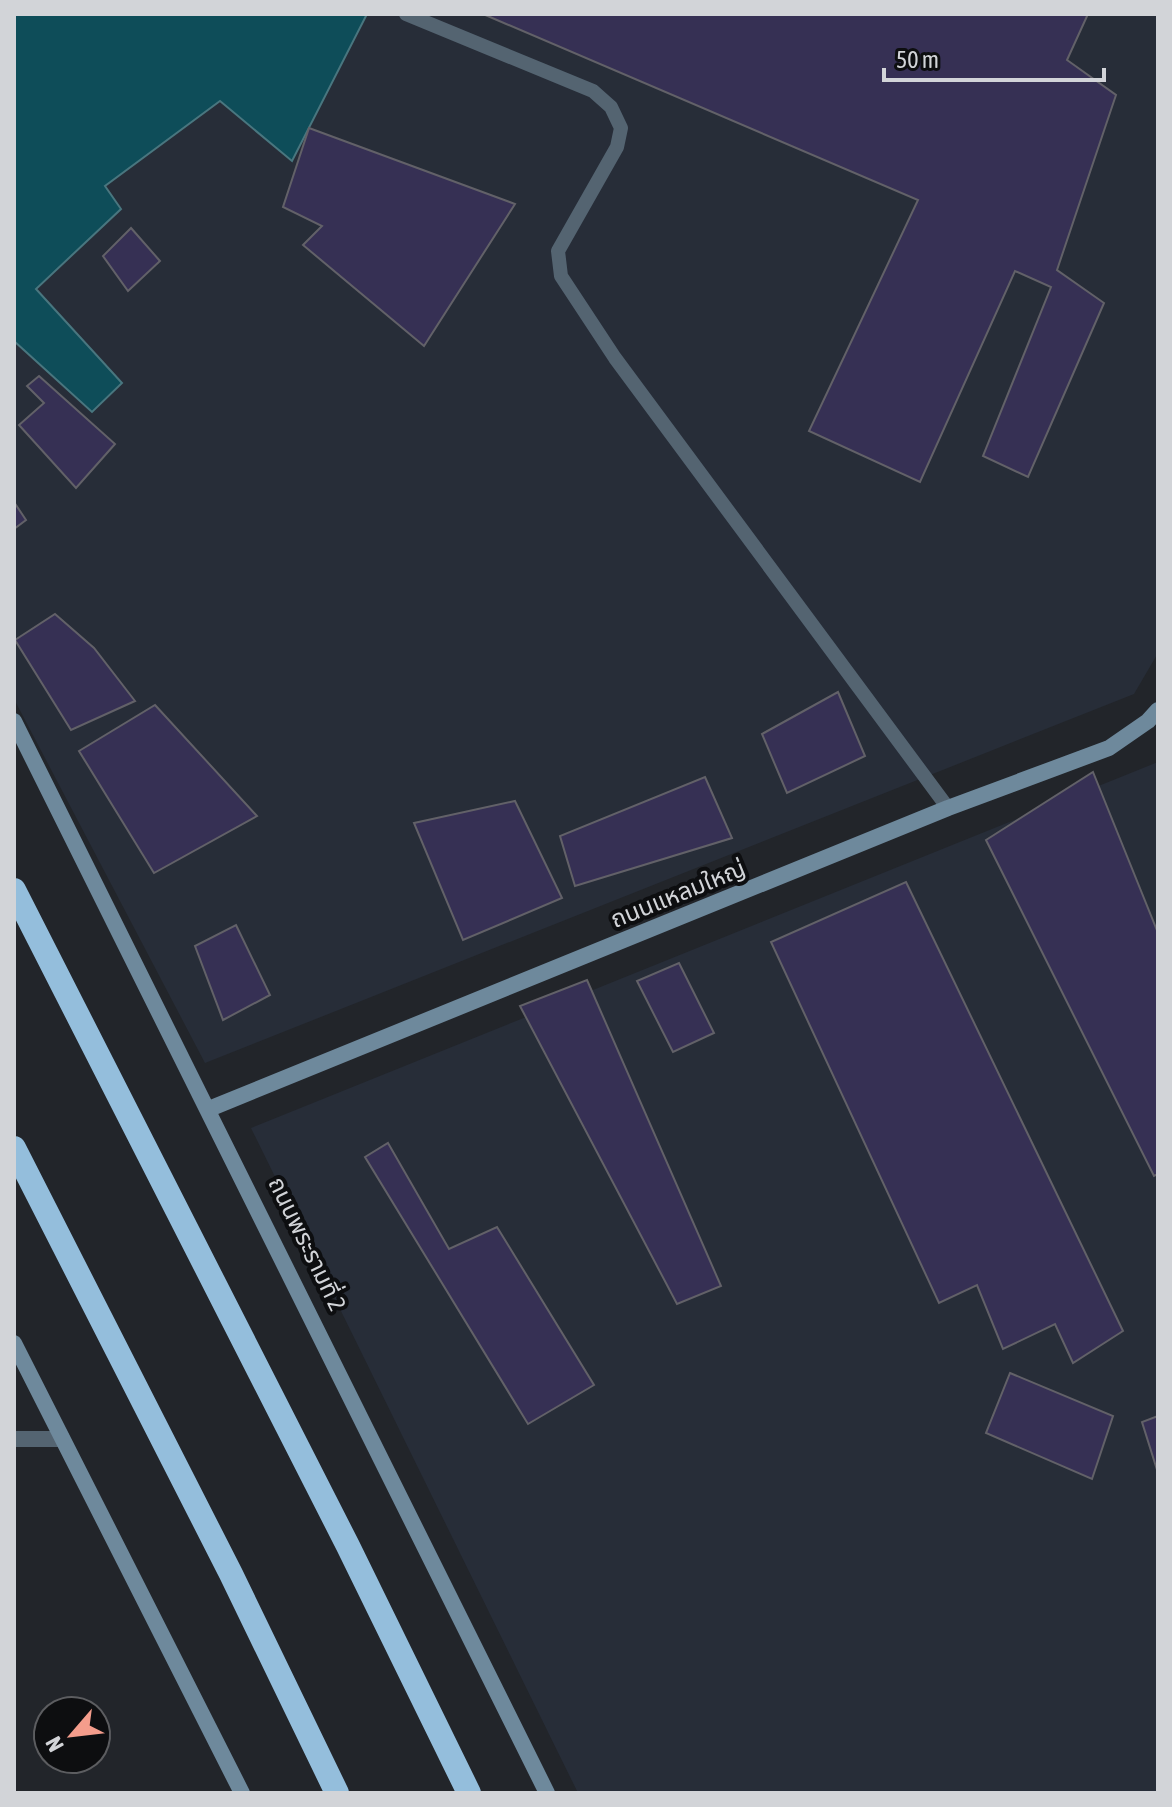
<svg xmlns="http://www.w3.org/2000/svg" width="1172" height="1807" font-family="'Asap Condensed','Noto Sans Thai',sans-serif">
<rect width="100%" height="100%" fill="#22252a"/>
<path fill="#272d38" d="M367,14H1158V653L1134,694L205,1063L14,699V341L92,412L121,383L36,289L121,209L105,186L220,101L292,160Z
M1158,762V1793H578L251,1128Z"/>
<path fill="#0e4d59" stroke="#49767f" stroke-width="2" d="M14,14H367L292,161L220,101L105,186L121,209L36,289L122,383L92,412L14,341Z"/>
<path fill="#363054" stroke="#626168" stroke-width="2" d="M483,14H1088L1067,60L1116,95L1057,270L1104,303L1028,477L983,456L1051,287L1015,271L920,482L809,431L918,200Z
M309,128L515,204L424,346L303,245L322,226L283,207Z
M131,228L160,261L128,291L103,256Z
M39,376L115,444L76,488L19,425L44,403L27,386Z
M14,502L26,520L14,529Z
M55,614L94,648L135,701L71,730L15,640Z
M838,692L865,756L787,793L762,734Z
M155,705L257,816L154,873L79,751Z
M1093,772L1158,933V1174L1154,1176L986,840Z
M705,777L732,838L575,886L560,836Z
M515,801L562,898L463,940L414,823Z
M906,882L1123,1331L1073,1363L1055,1324L1003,1349L977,1285L939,1303L771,942Z
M236,925L270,995L223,1020L195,946Z
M679,963L714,1033L673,1052L637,981Z
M587,980L721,1286L677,1304L520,1006Z
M388,1143L449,1249L497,1227L594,1385L528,1424L365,1157Z
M1010,1373L1113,1416L1092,1479L986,1433Z
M1158,1416V1473L1142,1422Z"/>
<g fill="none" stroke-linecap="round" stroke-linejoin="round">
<path stroke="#546471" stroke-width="14" d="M406,14L593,91L611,107L621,128L617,147L558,251L561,276L615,358L948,808"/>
<path stroke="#546471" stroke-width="16" d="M14,1439H62"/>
<path stroke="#6e899c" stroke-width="16" d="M14,721L547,1793
M209,1109L948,808L1109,748L1148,721L1158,710
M14,1343L242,1793"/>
<path stroke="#94bedc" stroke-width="24" d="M14,890L348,1546L469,1793
M14,1148L231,1574L337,1793"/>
</g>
<g text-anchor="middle" stroke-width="8" stroke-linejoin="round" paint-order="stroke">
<g font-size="24" fill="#d2d4d8" stroke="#0d0e10">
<text transform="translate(678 894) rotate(-22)" y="8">ถนนแหลมใหญ่</text>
<text transform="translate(307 1244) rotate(64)" y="8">ถนนพระรามที่ 2</text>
</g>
</g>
<rect width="1172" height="1807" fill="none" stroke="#d2d4d8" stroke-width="32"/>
<g transform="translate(72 1735) rotate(242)"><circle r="38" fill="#0d0e10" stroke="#5c5d60" stroke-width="2"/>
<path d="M0-6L14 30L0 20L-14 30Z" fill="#f49d8c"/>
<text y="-12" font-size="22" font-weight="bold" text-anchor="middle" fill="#d2d4d8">N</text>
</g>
<path d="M884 68v12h220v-12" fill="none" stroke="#d2d4d8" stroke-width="4"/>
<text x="896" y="68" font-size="24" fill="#d2d4d8" stroke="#0d0e10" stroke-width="6" paint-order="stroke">50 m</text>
</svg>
